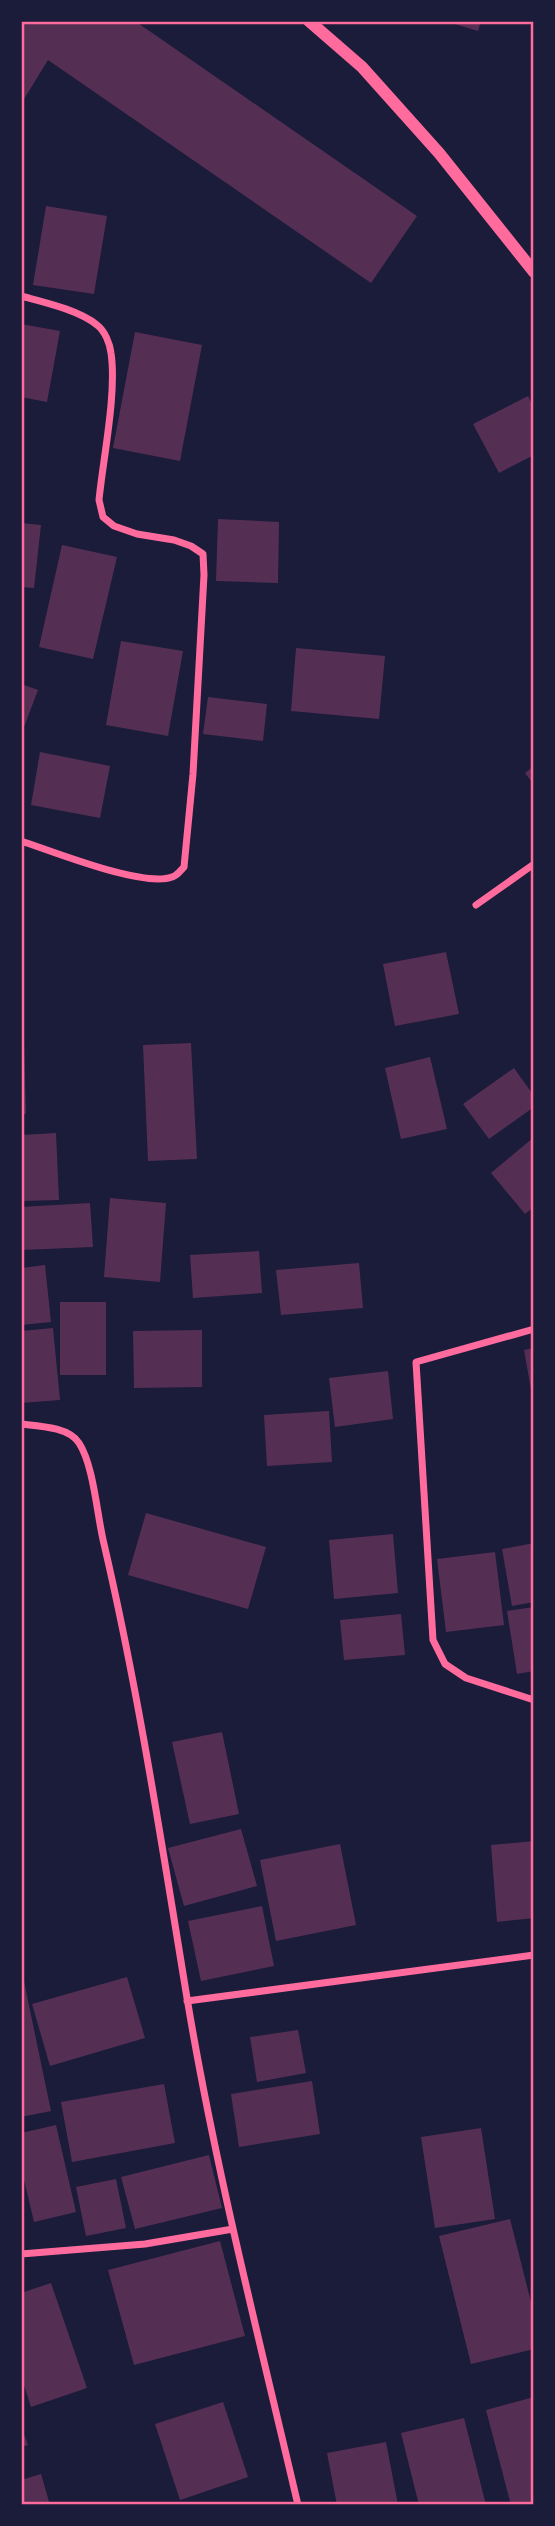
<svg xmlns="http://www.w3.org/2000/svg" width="555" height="2526" font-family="Cabin,sans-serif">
<rect width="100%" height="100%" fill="#1b1b3a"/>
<path fill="#542f53" d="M21,21H135L417,216L371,283L48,60L21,104Z
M445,21H481L478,31Z
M46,206L107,216L94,294L33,285Z
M21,324L60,331L47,402L21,397Z
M135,332L202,345L180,461L113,448Z
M528,396L534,408V455L499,473L473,424Z
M218,519L279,522L278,583L216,581Z
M21,523L41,525L34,588L21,587Z
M62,545L117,557L93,659L39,647Z
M121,641L183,651L168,736L106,725Z
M296,648L385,656L379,719L291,711Z
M21,684L38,690L21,735Z
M208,697L267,704L263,741L203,734Z
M40,752L110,766L100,818L31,805Z
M534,766V785L525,773Z
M446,952L459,1014L395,1026L383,964Z
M21,1040H24L26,1114H21Z
M191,1043L197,1159L148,1161L143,1045Z
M430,1057L447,1129L401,1139L385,1068Z
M514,1068L534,1096V1107L489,1139L463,1104Z
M56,1133L59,1200L21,1201V1135Z
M534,1137V1207L525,1214L491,1173Z
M110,1198L166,1203L160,1282L104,1277Z
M90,1203L93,1247L21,1250V1207Z
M259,1251L262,1293L193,1298L190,1255Z
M359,1263L363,1308L281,1315L276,1270Z
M45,1265L51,1322L21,1325V1268Z
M60,1302H106V1375H60Z
M53,1328L60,1400L21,1403V1331Z
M202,1330V1387L134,1388L133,1331Z
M534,1348V1400L533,1401L524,1350Z
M388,1371L393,1419L335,1427L329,1378Z
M329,1411L332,1462L267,1466L264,1415Z
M146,1513L266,1547L248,1609L128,1575Z
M393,1534L398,1593L334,1599L329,1540Z
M534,1543V1602L512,1606L502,1549Z
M495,1552L504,1625L446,1632L437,1559Z
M534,1607V1671L517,1674L507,1611Z
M401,1614L405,1655L344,1660L340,1620Z
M222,1732L239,1814L190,1824L172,1742Z
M241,1829L257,1886L184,1906L168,1848Z
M534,1841V1918L497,1922L491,1845Z
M340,1844L356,1925L276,1941L260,1860Z
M262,1906L274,1966L201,1981L188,1921Z
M21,1967L51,2111L21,2117Z
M127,1977L145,2038L50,2066L32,2004Z
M298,2030L306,2073L257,2082L250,2037Z
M312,2081L320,2134L239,2147L231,2094Z
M164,2084L175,2143L72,2162L61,2102Z
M56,2125L76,2212L34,2222L21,2167V2133Z
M481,2128L495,2219L435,2228L421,2137Z
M209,2155L222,2208L135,2229L121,2177Z
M116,2179L126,2228L86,2236L76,2187Z
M510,2219L534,2314V2349L471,2364L439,2236Z
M220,2241L245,2336L134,2365L108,2270Z
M51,2283L87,2388L31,2407L21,2376V2293Z
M534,2397V2502L511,2505L486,2410Z
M223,2402L248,2477L180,2500L155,2424Z
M464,2418L486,2505H419L401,2433Z
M21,2426L28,2445L21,2447Z
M386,2442L398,2505H337L327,2453Z
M41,2474L50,2505H21V2480Z"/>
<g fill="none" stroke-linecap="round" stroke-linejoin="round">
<path stroke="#ff6b9d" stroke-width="7" d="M21,296C43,302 79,310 97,325C105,331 110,344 111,353C117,393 103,459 99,500L103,517L114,526L137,534L174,540L191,546L203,554L204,575L193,774L184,867C180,871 177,876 172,877C143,888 52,851 21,841
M476,905L534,864
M534,1329L416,1362L433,1640L445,1664L466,1678L534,1700
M21,1424C39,1426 69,1427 79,1443C94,1466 97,1516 104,1544C139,1694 162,1846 187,1998C215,2167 259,2338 298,2505
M187,2001L534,1955
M21,2254L145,2244L233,2229"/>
<path stroke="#ff6b9d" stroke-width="12" d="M309,21L362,67L439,153L534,272"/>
</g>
<rect width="555" height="2526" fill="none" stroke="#1b1b3a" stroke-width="46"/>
<rect x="23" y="23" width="509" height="2480" fill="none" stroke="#ff6b9d" stroke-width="2.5"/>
</svg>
